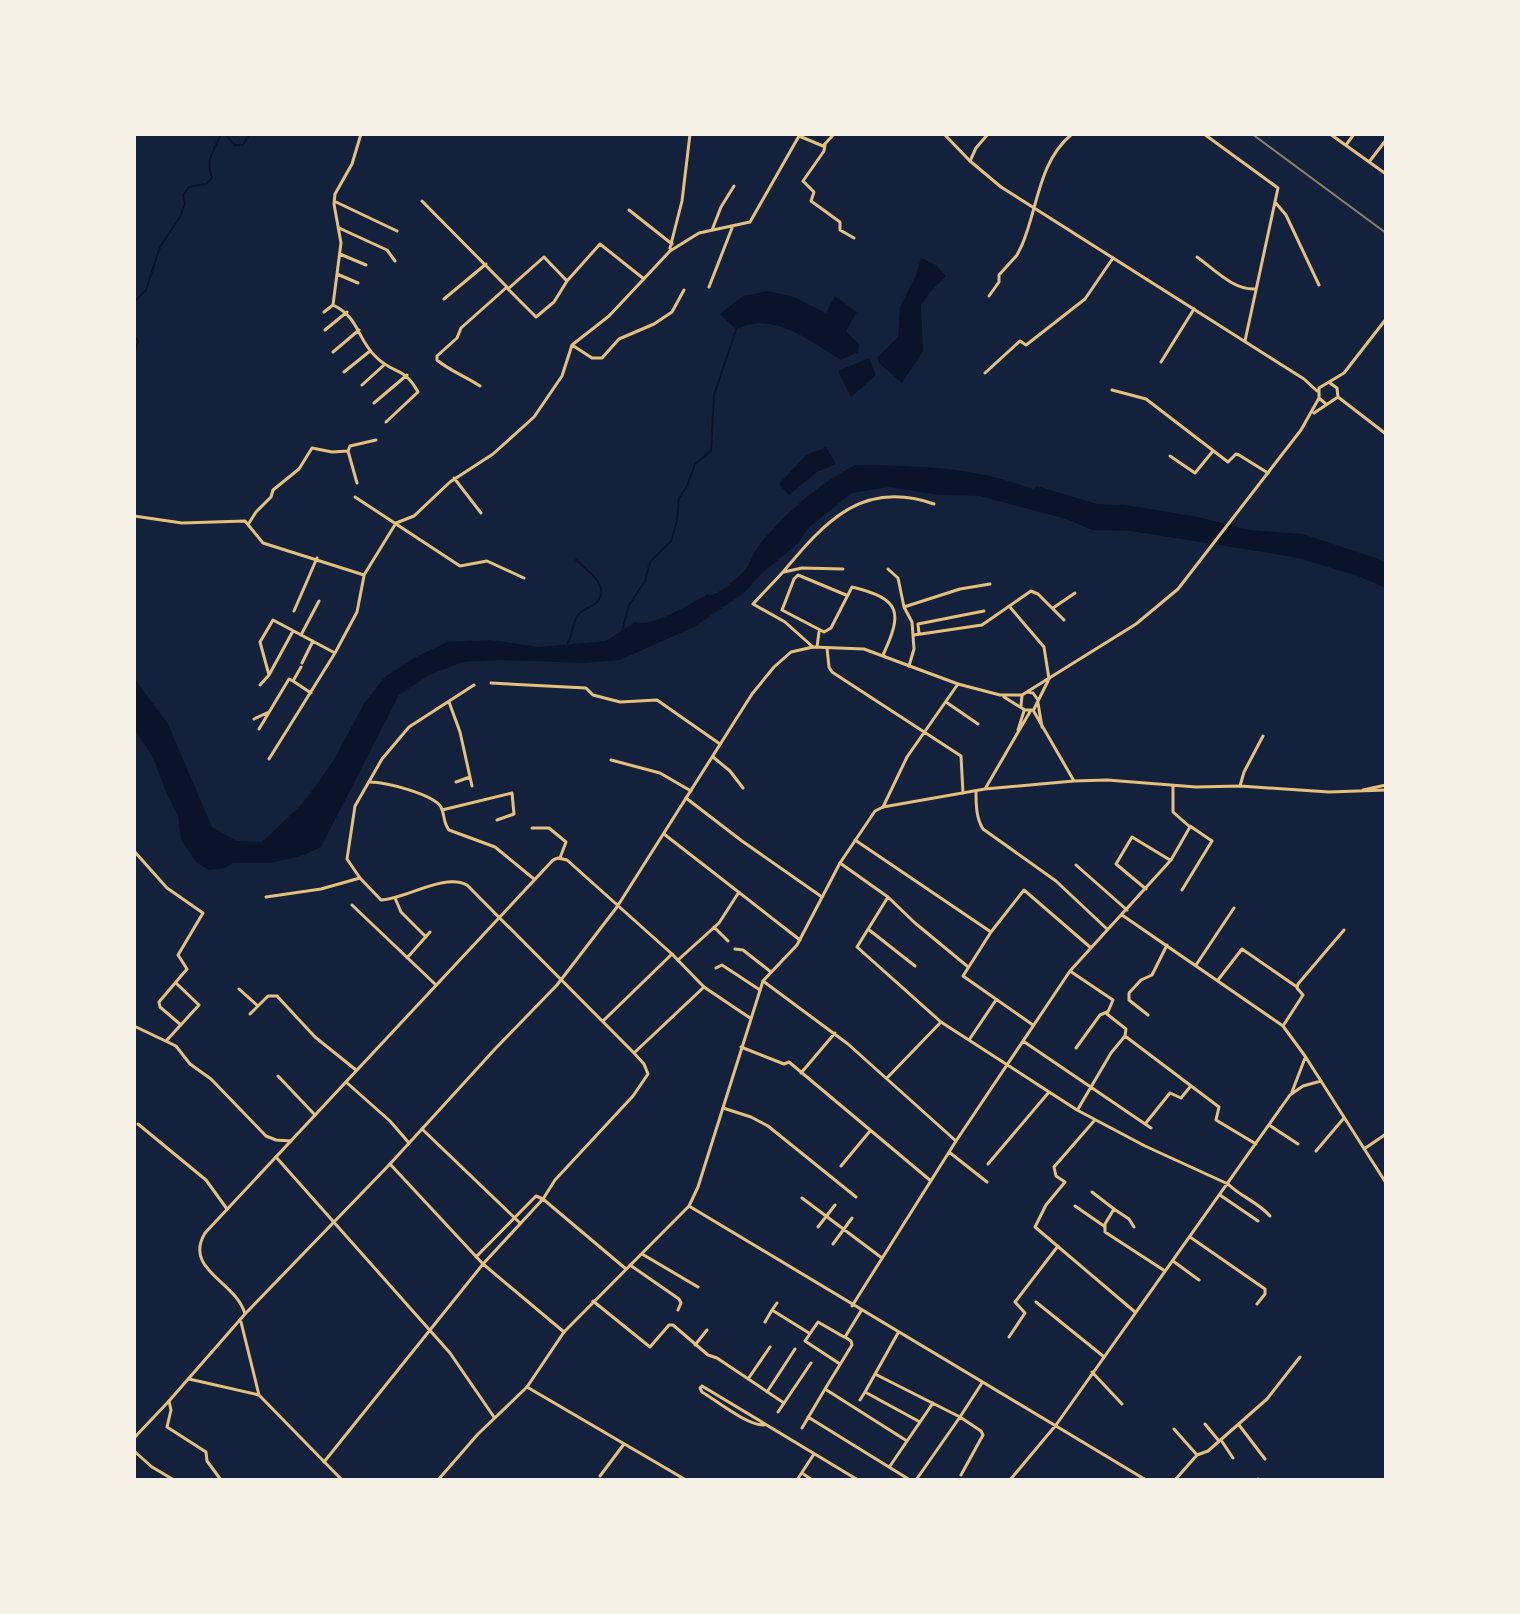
<svg xmlns="http://www.w3.org/2000/svg" width="1520" height="1614" font-family="Ubuntu,sans-serif">
<rect width="100%" height="100%" fill="#14213d"/>
<path fill="#0b132b" d="M921,258L936,265L946,276L930,292L921,305L923,351L902,383L880,364L877,358L898,337L900,307L916,275Z
M768,291L794,297L826,313L835,296L857,312L846,331L859,344L858,352L841,360C811,342 771,309 736,330L720,314L743,296Z
M869,358L876,375L851,397L838,371Z
M826,447L836,464L817,472L789,495L779,484L806,455Z
M855,465C920,466 970,466 1033,489L1037,486L1097,504L1126,505L1198,517L1249,530L1303,534L1376,558L1386,563V588L1358,576L1294,557L1131,531L1092,530L1066,519L980,496L938,495L890,487L852,493L809,527L798,543L761,574L744,593L694,627L649,647L620,660L585,663L500,660L463,662L429,675L399,695L321,847L304,855L271,863H233L225,868L209,870L197,863L181,840L178,815L168,797L153,758L134,728V678L168,724L212,827L237,841L262,842L302,804L317,784L333,761L365,702L386,676L418,656L447,642L491,640L538,647L606,641L635,622C650,628 688,605 703,597C713,591 704,598 714,594C723,591 737,578 744,571C751,564 753,552 760,544C785,513 820,483 855,465Z"/>
<g fill="none" stroke-linecap="round" stroke-linejoin="round">
<path stroke="#0b132b" stroke-width="2" d="M225,134L235,145H243L249,134
M134,302L146,290L160,247L180,217L185,204L183,195L189,187L206,184L212,178C205,159 214,151 221,134
M134,336L138,341L134,355
M622,631L629,605L645,581L650,562L671,541L677,521L679,498L687,486L695,464L711,451L714,395L736,330
M568,643C573,635 572,620 580,613C585,608 592,607 597,602C611,586 587,570 576,560"/>
<path stroke="#e5c07b" stroke-width="3" d="M361,134L352,164L335,194L334,204L341,243L333,305C360,318 356,338 376,357C394,375 403,365 418,392L386,422
M1204,134L1278,188L1245,341
M1330,134L1386,174
M825,145L824,151L803,181L814,192L811,201L840,222V230L854,238
M1346,145L1354,134
M970,161L976,148L988,134
M1369,162L1386,140
M422,201L506,286
M336,202L397,231
M1275,202L1286,215L1319,285
M629,210L672,244
M339,228L387,250L395,261
M712,230L721,207L734,186
M670,248L682,201L690,134
M340,254L366,265
M1197,257C1214,269 1233,290 1255,289
M337,274L358,283
M567,281L554,302L536,317L508,289L544,257L567,281L600,244L644,279
M709,287L732,228
M989,296L999,282V275L1017,255L1022,245C1038,208 1038,162 1072,134
M444,299L486,264
M324,312L333,305
M325,330L347,312
M572,345L592,358H602L619,339L654,324L672,312L684,290
M333,352L359,330
M1161,362L1194,309
M344,372L370,351
M985,373L1020,341L1026,345L1030,342L1085,299L1113,258
M362,385L384,365
M480,386C465,376 450,371 437,360V356L457,338L461,328L507,287
M1112,390L1146,399L1228,462L1236,454L1239,455L1268,473
M374,403L407,375
M348,451L350,446L376,440
M1170,456L1195,473L1213,451
M454,478L481,513
M355,497L460,566L487,561L524,578
M134,516L182,523L245,521L263,543L364,575L396,523L414,516L450,482L493,454L534,417L562,376L572,345L609,316L670,251L699,233L750,222L799,136L823,146L834,134
M249,523L256,512L271,497L273,490L299,469L312,448L332,452L348,451L357,483
M888,569L898,578L904,607L912,622L914,649L909,666
M784,572L802,568L843,569
M846,595L798,575L794,579L782,610L824,632L831,628L852,587C901,599 903,612 883,655
M1009,606L1044,647L1049,679
M904,607L960,589L990,584
M1053,608L1075,593
M294,611L317,558
M293,631L269,675L260,642L273,620L335,653L357,612L364,576
M919,634L918,624L984,611
M301,635L319,601
M914,635L982,625L1031,591L1038,594L1064,620
M813,647L785,622L753,604C763,593 773,583 783,572C825,522 862,479 934,504
M817,647L819,632
M827,648L829,667L832,672L961,756L963,793
M302,663L313,641
M301,667L293,681L311,693
M491,683L586,688L593,695L620,702L657,700L720,744
M260,685L269,675
M449,702L460,732L472,786
M946,702L978,724
M254,719L269,712
M259,729L289,679L293,681
M713,757L730,771L743,788
M269,759L335,653
M611,760L660,773L691,791
M370,782C385,782 433,794 441,807C445,815 443,823 449,830L495,847L534,879
M456,782L470,777
M1240,786L1244,772L1263,736
M976,791C976,804 976,818 983,829L1056,881L1107,929
M686,798L742,841L822,897
M883,807L907,757L958,684
M442,810L512,793L514,814L497,820
M532,828H549L566,842L560,858
M664,834L800,940
M855,840L991,932
M134,851L167,888L203,913L178,955L187,969L159,1002L160,1007L181,1025
M840,863L888,897L915,923L967,966
M1076,865L1127,910
M1146,889L1116,864L1132,837L1170,860
M1182,890L1212,841L1190,826
M266,897L321,889L360,878
M888,897L857,947L941,1022L1077,1110L1145,1146L1228,1184C1241,1197 1258,1202 1270,1216
M395,898L401,912L426,937
M352,905L436,985
M1122,915L1283,1026L1305,1056L1386,1183
M714,927L728,941
M868,929L915,966
M735,949L743,950L771,972
M407,958L430,932
M678,960L719,923L739,892
M1196,965L1234,908
M716,968L722,965L760,990
M1070,971L1113,1000L1107,1014L1126,1029L1125,1036
M1218,980L1242,949L1297,987
M763,981L848,1044L956,1141
M239,989L258,1006
M250,1014L268,996H277L315,1037L356,1070
M1148,1015L1129,1000V993L1141,980L1152,975L1167,945
M603,1021L672,954
M1033,1025L963,976L991,932L1024,890L1090,947
M134,1026L176,1046L190,1064L211,1079L266,1136L276,1140L291,1141
M1283,1026L1303,995L1297,988L1298,984L1344,930
M167,1040L199,1005L176,983
M969,1040L996,1000
M1023,1041L1151,1128
M741,1047L784,1064L789,1062L931,1181
M1076,1048L1100,1015L1107,1012
M634,1053L704,987
M801,1073L835,1033
M278,1076L315,1115
M887,1078L941,1022
M346,1082L390,1121L409,1143
M1292,1092L1305,1058
M723,1108L751,1117L768,1126L856,1197
M1078,1109L1111,1053L1125,1036L1219,1107L1216,1120L1256,1144
M1094,1121L1054,1167L1056,1176L1065,1182L1046,1205L1035,1227L1135,1312
M138,1124L206,1180L227,1209
M1145,1124L1170,1093L1181,1098L1190,1087
M1269,1125L1298,1144
M422,1129L520,1223
M1364,1149L1386,1134
M1316,1151L1344,1118
M949,1152L987,1182
M276,1157L450,1353L494,1417
M390,1164L483,1264L564,1332
M988,1164L1049,1092
M841,1166L870,1131
M1092,1192L1114,1209L1105,1224V1232L1165,1271
M1220,1195L1258,1221
M802,1198L882,1258
M1075,1206L1104,1226
M1114,1209L1129,1219L1134,1227
M818,1227L835,1205
M1190,1237L1265,1289V1294L1257,1304
M833,1244L852,1218
M642,1254L698,1287
M476,1257L536,1196L543,1199L626,1269
M1173,1261L1199,1280
M630,1265L679,1299L681,1303L678,1310
M593,1301L650,1347L669,1325H673L708,1355L717,1358L784,1403
M1036,1302L1103,1356
M852,1306L956,1141L1070,971L1171,860L1190,827L1173,812V786
M772,1310L777,1303
M861,1311L845,1337L851,1341L852,1345L825,1389L907,1441
M765,1322L772,1310L809,1333
M898,1333L865,1392L920,1422
M1009,1337L1025,1313L1015,1302L1058,1246
M695,1345L707,1330
M840,1364L805,1341L818,1322L844,1337
M1092,1372L1122,1404
M875,1374L960,1417L982,1383
M748,1379L770,1347
M702,1386L858,1480
M702,1386L700,1388L702,1392C717,1401 748,1426 764,1425
M527,1387L686,1480
M767,1392L795,1349
M860,1400L865,1392
M169,1401L171,1410L167,1427L206,1452L207,1461L221,1480
M778,1412L811,1363
M808,1417L910,1480
M1205,1424L1219,1441
M1056,1425L1290,1095L1303,1086L1321,1081
M1239,1425L1265,1459
M802,1428L825,1389
M1174,1429L1197,1455
M1221,1440L1233,1458
M134,1451L152,1467L174,1480
M324,1462L483,1264L543,1199L555,1180L633,1096L648,1074L644,1064L634,1053L467,885C444,873 408,898 381,900L360,878L347,859L355,806L382,759L409,727L474,685
M890,1466L933,1403
M802,1473L812,1480
M600,1476L624,1444
M797,1480L814,1454
M916,1480L960,1417L981,1431L983,1435L961,1475
M1175,1480L1197,1455L1208,1451L1267,1399L1300,1357
M1257,1480L1258,1479"/>
<path stroke="#e5c07b" stroke-width="3" d="M944,134L970,161L1001,187L1304,379L1317,391
M1338,397L1386,434
M1326,404L1319,398V388L1344,373L1386,319
M1314,413L1338,397L1337,388L1330,383
M1027,692L1033,693L1038,700
M1004,697L1025,710H1032
M1038,703L1042,727
M1021,706L1022,695L1136,624L1178,589L1301,430L1319,398
M1034,709L1048,681
M1033,710L1074,781
M1018,730L1024,711
M985,789L1031,710
M1363,790L1386,785
M689,1206L1146,1480
M245,1314L390,1164L495,1049L557,985L617,907L752,694L774,667L791,652L813,647L864,649L958,684L1000,695H1022
M241,1322L259,1395
M189,1379L259,1395L342,1480
M134,1438L169,1401L245,1314C236,1281 183,1270 205,1233L553,860L558,858L567,860L672,954L704,987L750,1018
M438,1480L478,1434L527,1387L564,1332L689,1206L698,1187L763,981L797,945L840,863L875,811L883,807L985,789L1074,781L1107,780L1196,787L1240,786L1329,792L1386,790
M1010,1480L1056,1425"/>
<path stroke="#918062" stroke-width="2" d="M1252,134L1386,233"/>
</g>
<rect width="1520" height="1614" fill="none" stroke="#f6f1e7" stroke-width="272"/>
</svg>
